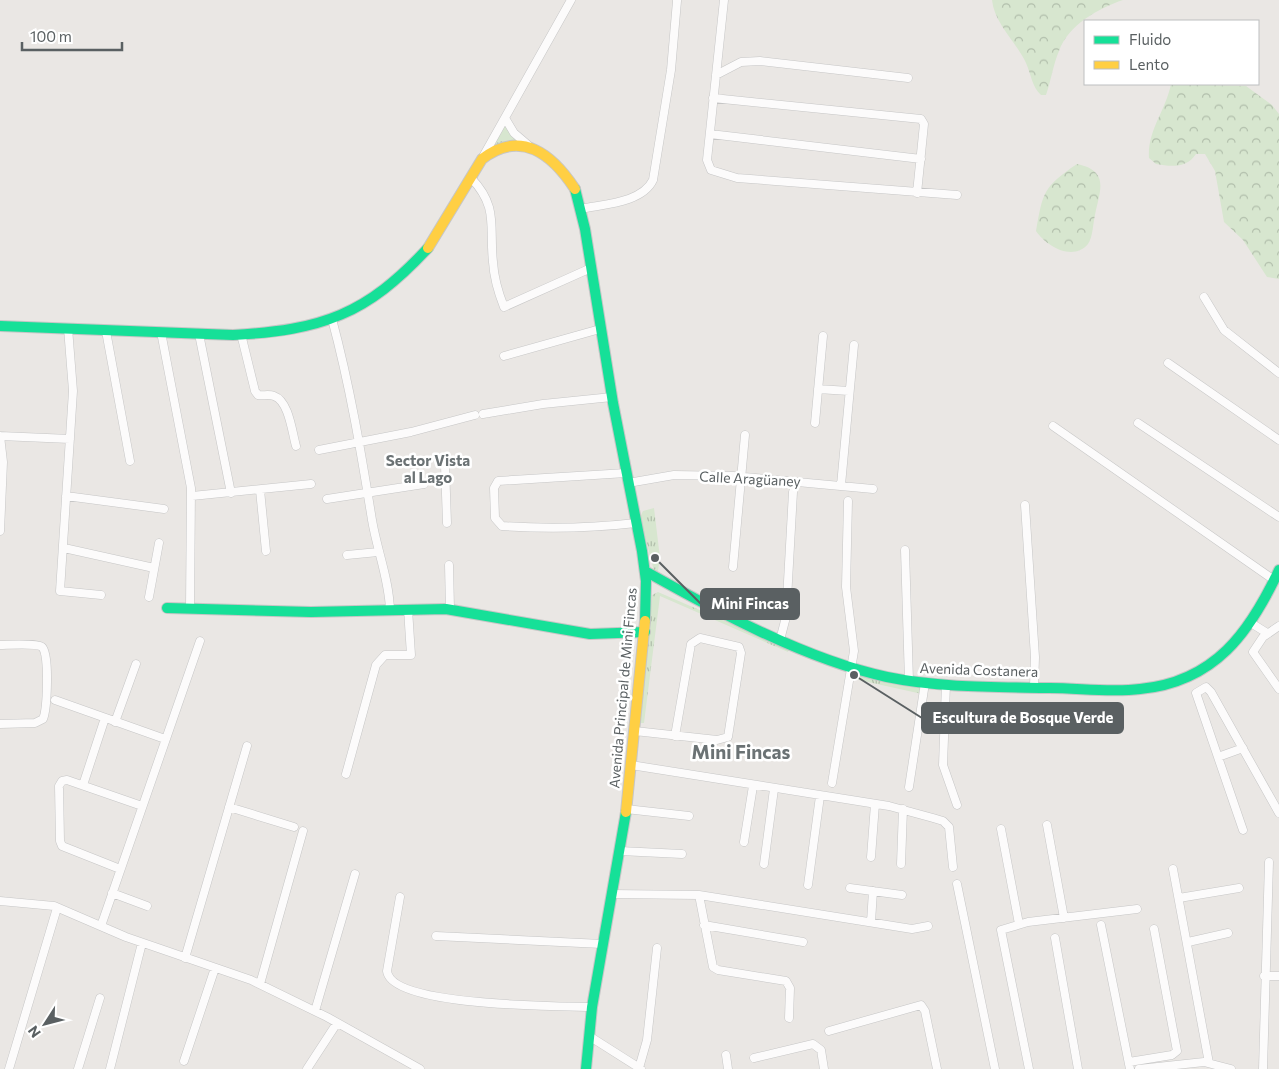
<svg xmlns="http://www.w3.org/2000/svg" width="1279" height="1069" font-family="Commissioner,sans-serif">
<defs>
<pattern id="grass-tufts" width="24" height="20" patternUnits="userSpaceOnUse" patternTransform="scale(1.25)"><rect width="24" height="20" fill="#d7e6cf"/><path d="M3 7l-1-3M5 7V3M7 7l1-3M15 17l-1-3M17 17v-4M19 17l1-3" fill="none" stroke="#b1beab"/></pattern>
<pattern id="forest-crowns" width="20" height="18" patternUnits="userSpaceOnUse" patternTransform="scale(1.25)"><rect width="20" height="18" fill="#d7e6cf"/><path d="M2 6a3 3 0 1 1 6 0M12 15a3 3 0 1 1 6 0" fill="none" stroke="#b1beab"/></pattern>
</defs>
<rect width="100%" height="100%" fill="#eae7e4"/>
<path fill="url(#grass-tufts)" d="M505,118L521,140L491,152Z
M654,508L660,558L658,571H654L640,517L643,511Z
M658,592L789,649L788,652L660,596L644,723H639L652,595Z
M851,671L922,686V694L850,678Z"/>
<path fill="url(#forest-crowns)" d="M992,0H1123C1099,8 1068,25 1059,51C1053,65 1051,81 1046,95H1041C1032,87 1031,74 1026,63C1017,43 994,23 992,0Z
M1171,84L1246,86L1272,105L1279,114V279L1267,277L1243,240L1224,222L1215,171L1205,154H1196C1187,168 1172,167 1156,164L1149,158C1147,131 1166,110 1171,84Z
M1077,164C1110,171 1100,190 1095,215C1093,223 1093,237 1088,244C1073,262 1046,246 1036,231C1043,192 1043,187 1077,164Z"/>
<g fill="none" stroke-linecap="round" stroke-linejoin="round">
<defs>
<path id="street" d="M724,0L707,160L711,170L737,178L957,195
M716,75L741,62L760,61L908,78
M713,98L921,119L924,124L917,193
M505,118L514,133L528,145
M710,134L921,159
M484,155L571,0
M471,178C499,207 489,227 493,262C494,278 498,292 504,307L591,268
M581,209C603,204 642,203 653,180L671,70L677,1
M1204,297L1224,330L1279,373
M332,319C350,386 361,452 372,520C377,550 389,579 390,610
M68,328L73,391L60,591L101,595
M106,331L130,461
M161,332L191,488L190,609
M199,334L231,493
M241,334L255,391L258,395C263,396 269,394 274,396C289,401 292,432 296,446
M504,356L600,329
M1168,363L1279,440
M818,389L849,391
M483,414L543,404L612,397
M815,423L823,336
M1138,423L1279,517
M1053,426L1274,580
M0,436L3,462L0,531
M0,436L70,439
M319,450L411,432L475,415
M445,465L447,523
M626,473L498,481L494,488L495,518L502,526C547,529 592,528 636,523
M628,483L674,475L733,476L873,489
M841,485L854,345
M260,490L266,551
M66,496L164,509
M192,496L311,484
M327,499L424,484
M1025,505L1035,657L1034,686
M64,548L154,568
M905,550L909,681
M347,555L378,552
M449,565L450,609
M733,567L745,435
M149,597L159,543
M1251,623L1267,633
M1279,626L1263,637L1253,652L1279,689
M780,640L786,617L793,492
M0,645C8,645 37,643 42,647C50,654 47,710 43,719L35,723L0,724
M946,684L943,765L957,805
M55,700L165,739
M115,722L136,664
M634,731L644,732L717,740L728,737L741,653L739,647L700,638L691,644L675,736
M1218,757L1243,748
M631,765L889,806L933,818L943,821L949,827L953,867
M346,774L376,665L385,655H411L408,609
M832,783L854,651L846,587L848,501
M83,785L105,718
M909,787L925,683
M229,807L294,827
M626,809L689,816
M1047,825L1064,918
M1001,829L1019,924
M1243,830L1196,693L1206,687L1211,692L1279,813
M744,842L753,786
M620,851L682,854
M871,857L875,804
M764,864L774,789
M901,864L903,809
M120,869L62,846L60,841L59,786L62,781L67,780L142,806
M1173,869L1209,1063
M957,884L995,1069
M808,885L820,796
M850,888L902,895
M112,893L147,906
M611,894L699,895L912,929L928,926
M699,895L713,967L718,970L786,981L790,988L789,1018
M400,897L387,971C391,1007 561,1006 592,1007
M1179,898L1239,888
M0,901L54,906L126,937L251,980L327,1017L420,1069
M871,922L873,891
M704,925L803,942
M1101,925L1130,1069
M101,926L200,641
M436,936L602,944
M1055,938L1078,1069
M1188,942L1228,933
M185,958L247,746
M1264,976H1279
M260,984L303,831
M315,1011L355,874
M829,1031L921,1005L925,1011L937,1069
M589,1036L641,1069
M726,1055L728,1069
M754,1058L813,1044L821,1050L824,1069
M184,1061L215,968
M1129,1062L1172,1055L1177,1051L1154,929
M639,1068L647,1040L657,948
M9,1069L57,908
M78,1069L100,998
M110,1069L142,943
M307,1069L337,1023
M1029,1069L1001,930L1028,922L1137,909
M1139,1069L1204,1062L1231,1069
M1263,1069L1269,862"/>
<path id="fast" d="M575,189L585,229L613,403L642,551L646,581L645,621
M0,326L233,335C322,330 366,315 428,248
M645,571C716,611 807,660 887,677C940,688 996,687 1050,688C1079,688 1111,693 1140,689C1215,682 1250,632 1279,570
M167,608L311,612L446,609L590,634L645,632
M586,1069L592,1007L626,812"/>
<path id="slow" d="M428,248L482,159C521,129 552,154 575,189
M626,812L645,621"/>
</defs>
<use href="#street" stroke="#c6c6c6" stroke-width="9"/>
<use href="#fast" stroke="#c6c6c6" stroke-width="12"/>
<use href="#slow" stroke="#c6c6c6" stroke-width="12"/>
<use href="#street" stroke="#fcfbfb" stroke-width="8"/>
<use href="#fast" stroke="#16e098" stroke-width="10"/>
<use href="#slow" stroke="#ffcf43" stroke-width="10"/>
</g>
<g text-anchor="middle" stroke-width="5" stroke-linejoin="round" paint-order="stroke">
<g font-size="14" fill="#5a6062" stroke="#fff">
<text transform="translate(750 479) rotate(3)" y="5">Calle Aragüaney</text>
<text transform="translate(979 670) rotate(2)" y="5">Avenida Costanera</text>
<text transform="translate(623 688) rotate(-85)" y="5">Avenida Principal de Mini Fincas</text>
</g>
<g font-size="15" font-weight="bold" fill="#6b7274" stroke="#fff">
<text x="428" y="466">Sector Vista<tspan x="428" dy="17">al Lago</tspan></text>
</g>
<g font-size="19" font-weight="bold" fill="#6b7274" stroke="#fff">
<text x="741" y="759">Mini Fincas</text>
</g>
</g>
<path fill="none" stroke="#5a6062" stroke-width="2" d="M655 558L701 604M854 675L922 718"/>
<g fill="#5a6062" stroke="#fff" stroke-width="2">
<circle cx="655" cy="558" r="5"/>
<circle cx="854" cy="675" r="5"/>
</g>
<g fill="#5a6062" stroke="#5a6062" stroke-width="2">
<rect x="701" y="589" width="98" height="30" rx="5"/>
<rect x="922" y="703" width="201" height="30" rx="5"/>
</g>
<g font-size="15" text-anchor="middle" font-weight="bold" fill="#fff">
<text x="750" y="609">Mini Fincas</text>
<text x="1023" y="723">Escultura de Bosque Verde</text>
</g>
<rect x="1084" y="20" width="175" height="65" fill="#ffffff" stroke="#bdbfc0"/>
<rect x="1094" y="36" width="25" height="8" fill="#16e098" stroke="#bdbfc0"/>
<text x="1129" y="45" font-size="15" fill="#5a6062">Fluido</text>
<rect x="1094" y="61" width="25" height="8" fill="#ffcf43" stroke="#bdbfc0"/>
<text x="1129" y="70" font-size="15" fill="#5a6062">Lento</text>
<g transform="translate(45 1024) rotate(234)" stroke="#ffffff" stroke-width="4" paint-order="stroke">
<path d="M0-4L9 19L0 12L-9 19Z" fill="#5a6062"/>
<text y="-8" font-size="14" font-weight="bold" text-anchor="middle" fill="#5a6062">N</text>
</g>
<path d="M22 42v8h100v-8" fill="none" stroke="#5a6062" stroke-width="2.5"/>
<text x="30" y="42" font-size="15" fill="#5a6062" stroke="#ffffff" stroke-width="4" paint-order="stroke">100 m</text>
</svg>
